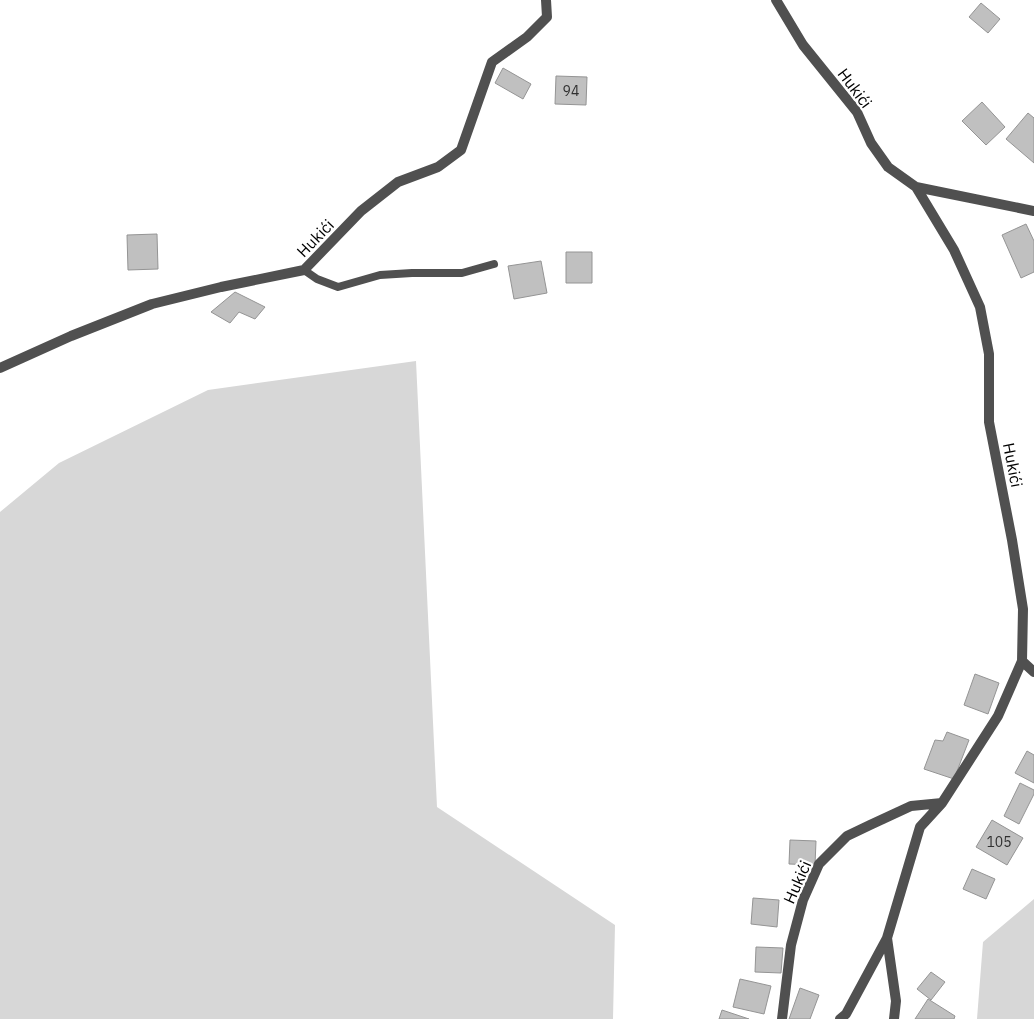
<svg xmlns="http://www.w3.org/2000/svg" width="1034" height="1019" font-family="'IBM Plex Sans',sans-serif">
<rect width="100%" height="100%" fill="#fff"/>
<path fill="#d7d7d7" d="M416,361L437,807L615,925L613,1019H0V512L59,463L208,390Z
M1034,899V1019H977L983,942Z"/>
<path fill="#c0c0c0" stroke="#949494" d="M981,3L1000,19L988,33L969,17Z
M503,68L531,84L523,99L495,83Z
M556,76L587,77L586,105L555,104Z
M982,102L1005,127L986,145L962,121Z
M1028,113L1034,118V163L1006,139Z
M1026,224L1034,241V272L1021,278L1002,235Z
M157,234L158,269L128,270L127,235Z
M566,252H592V283H566Z
M541,261L547,293L514,299L508,266Z
M235,292L265,307L255,319L239,312L230,323L211,312Z
M975,674L999,683L988,714L964,705Z
M947,732L969,740L954,779L924,769L935,740L943,741Z
M1027,751L1034,755V783L1015,773Z
M1020,783L1034,790V794L1019,824L1004,816Z
M992,820L1023,838L1007,865L976,847Z
M790,840L816,841L815,865L789,864Z
M972,869L995,879L986,899L963,889Z
M753,898L779,900L777,927L751,924Z
M756,947L783,948L781,973L755,972Z
M931,972L945,982L931,1000L917,989Z
M740,979L771,986L764,1014L733,1007Z
M800,988L819,995L810,1019H789Z
M928,999L955,1016L954,1019H915Z
M722,1010L749,1019H719Z"/>
<g fill="none" stroke-linecap="round" stroke-linejoin="round">
<path stroke="#505050" stroke-width="8" d="M304,270L317,279L338,287L380,275L412,273H462L494,264"/>
<path stroke="#505050" stroke-width="10" d="M776,0L803,45L857,112L871,143L888,167L916,187L954,250L980,307L989,354V422L1012,540L1023,609L1022,661L998,716L942,803L920,827L887,938L846,1014L840,1019
M916,187L1034,211
M0,368L71,336L152,304L221,287L304,270L361,211L398,182L438,167L461,150L492,62L527,37L547,17L546,0
M1022,661L1034,672
M887,938L896,1001L894,1019
M782,1019L791,945L803,900L819,864L847,836L870,825L911,806L942,803"/>
</g>
<g text-anchor="middle" stroke-width="4.5" stroke-linejoin="round" paint-order="stroke">
<g font-size="14" fill="#303030">
<text x="571" y="96">94</text>
<text x="999" y="847">105</text>
</g>
<g font-size="16" fill="#000" stroke="#fff">
<text transform="translate(855 88) rotate(53)" y="6">Hukići</text>
<text transform="translate(315 238) rotate(-46)" y="6">Hukići</text>
<text transform="translate(1013 465) rotate(79)" y="6">Hukići</text>
<text transform="translate(797 882) rotate(-66)" y="6">Hukići</text>
</g>
</g>
</svg>
